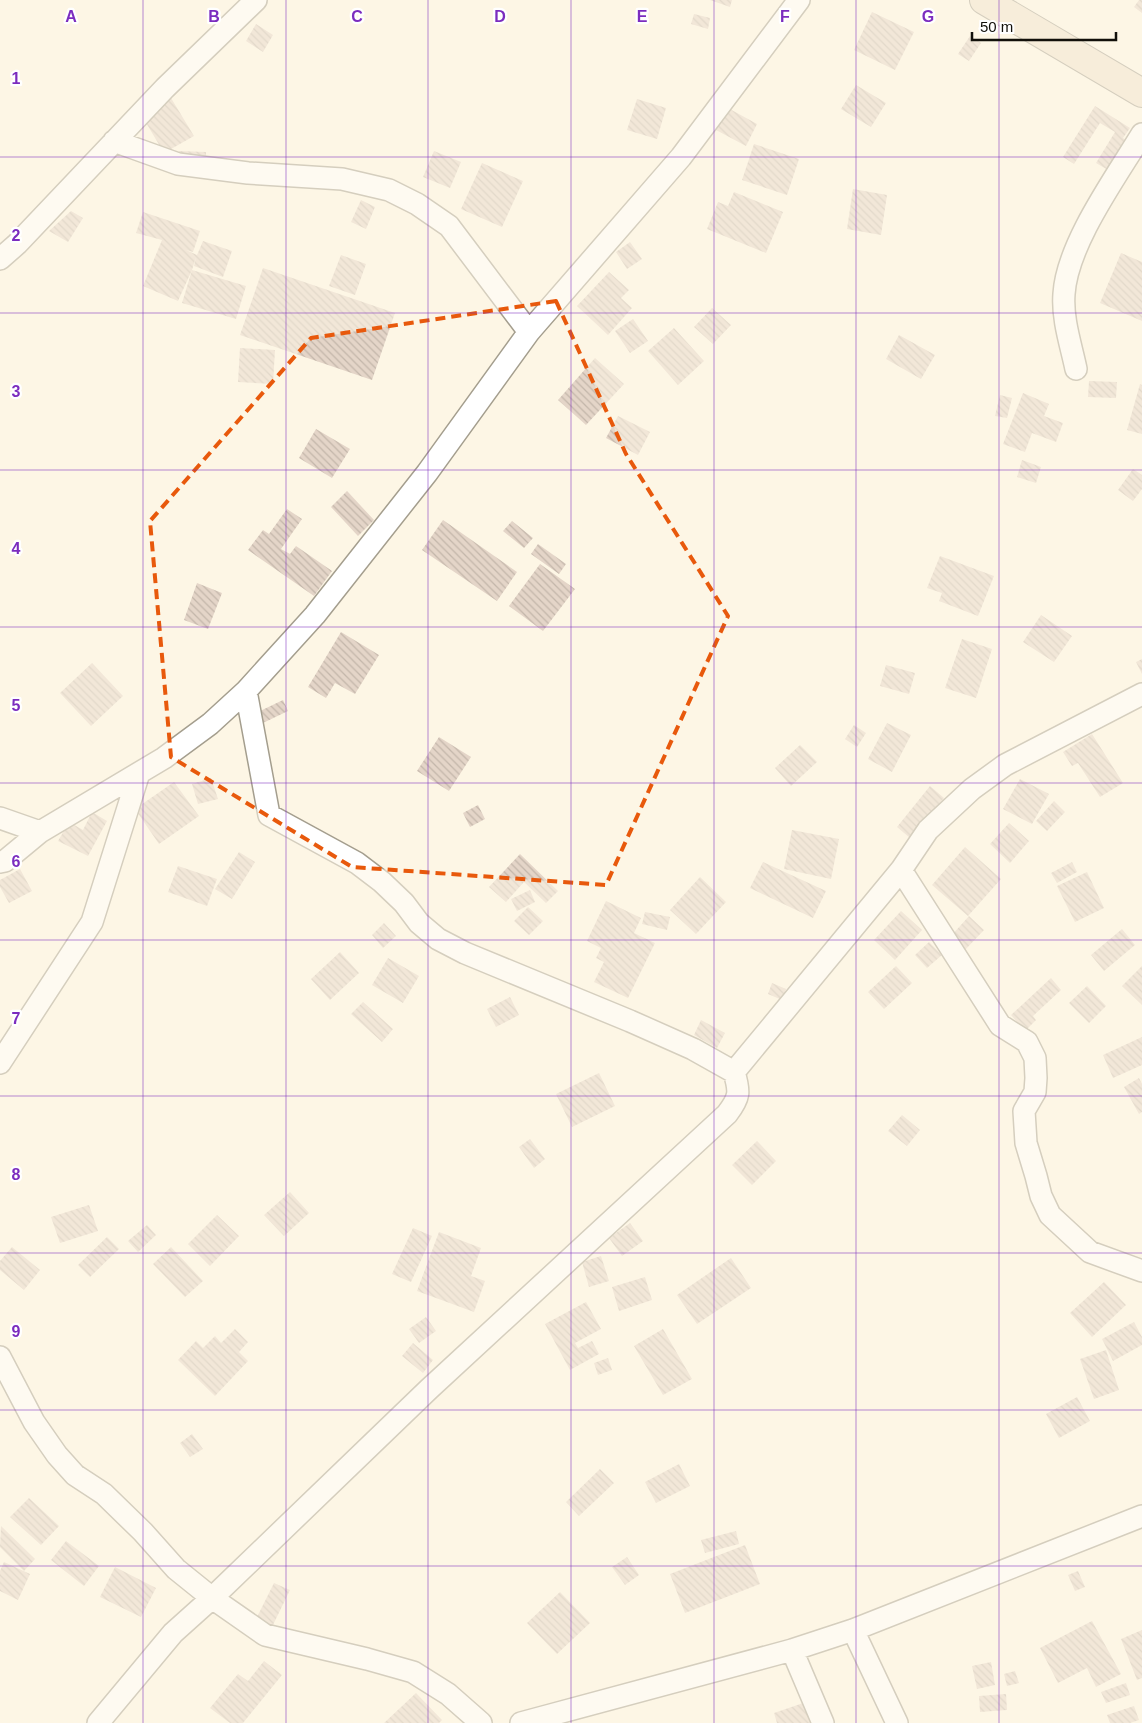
<svg xmlns="http://www.w3.org/2000/svg" width="1142" height="1723" font-family="Arial,sans-serif">
<defs>
<pattern id="building-back-hatch" width="6" height="6" patternUnits="userSpaceOnUse" patternTransform="scale(1.25)"><rect width="6" height="6" fill="#e4d5c8"/><path d="M-1 5l2 2M0 0l6 6M5-1l2 2" fill="none" stroke="#c3b6aa"/></pattern>
</defs>
<rect width="100%" height="100%" fill="#fdf6e5"/>
<path fill="url(#building-back-hatch)" d="M710,0H732L730,7Z
M1139,0H1142V13L1134,7Z
M872,12L914,32L895,70L854,50Z
M694,14L710,18L708,29L691,24Z
M256,24L273,35L263,52L246,41Z
M970,36L981,43L969,61L958,54Z
M856,85L886,103L871,127L841,109Z
M171,98L194,136L164,153L142,116Z
M637,99L666,108L657,139L627,130Z
M1095,106L1130,128L1123,138L1126,140L1108,170L1096,163L1115,132L1100,123L1074,164L1063,157Z
M728,108L757,124L746,146L716,130Z
M754,144L799,159L787,195L742,180Z
M179,151L206,152V164L178,163Z
M434,151L461,162L450,188L423,177Z
M482,163L523,181L502,227L461,209Z
M853,189L887,195L881,235L847,229Z
M734,192L783,212L766,253L707,229L718,202L728,206Z
M361,200L375,207L366,229L351,222Z
M71,211L83,218L68,242L49,231Z
M143,212L200,231L193,252L186,250L197,255L203,241L232,251L223,277L194,266L196,257L192,270L246,286L236,319L182,303L192,270L178,301L143,286L162,240L136,233Z
M630,242L642,259L627,269L616,252Z
M1121,253L1142,262V321L1100,303Z
M341,255L366,264L355,295L329,286Z
M263,268L395,313L372,380L240,335Z
M609,272L629,290L621,298L632,308L608,335L577,306Z
M712,308L731,325L713,344L694,327Z
M633,319L648,341L630,353L615,331Z
M674,328L704,361L678,385L648,351Z
M899,335L935,355L921,379L886,359Z
M240,348L275,350L273,384L238,382Z
M595,358L624,384L586,425L558,400Z
M1089,381L1117,382L1116,398L1088,397Z
M1140,384L1142,385V434L1127,430Z
M1023,393L1049,404L1044,416L1063,423L1056,442L1032,433L1025,452L1003,444Z
M1000,395L1012,398L1007,418L995,416Z
M618,416L650,432L638,455L606,438Z
M316,429L350,449L332,478L299,458Z
M1022,460L1041,467L1036,483L1017,477Z
M1133,469L1142,475V489L1133,501L1118,490Z
M347,491L374,520L358,536L331,507Z
M287,509L302,519L281,549L290,554L296,546L332,571L314,596L248,550L263,530L269,534Z
M443,520L517,572L497,601L422,550Z
M512,521L533,538L524,548L503,531Z
M538,544L566,564L559,574L531,554Z
M940,556L994,576L978,616L939,601L942,593L927,588Z
M540,564L575,589L543,631L509,606Z
M197,583L222,593L208,629L184,620Z
M1041,615L1072,636L1054,662L1023,642Z
M341,632L379,655L355,694L335,683L326,698L308,687Z
M962,639L992,649L976,698L945,688Z
M1142,659V674L1136,662Z
M92,663L123,696L91,726L60,693Z
M886,665L915,673L909,694L880,686Z
M283,700L288,711L263,723L258,712Z
M887,723L911,735L892,772L868,759Z
M854,725L866,733L857,747L845,739Z
M1092,734L1123,783L1100,797L1078,763L1072,766L1063,752Z
M439,737L471,757L449,791L417,771Z
M800,745L817,762L791,786L775,768Z
M211,778L218,799L198,804L192,784Z
M1020,779L1049,794L1032,824L1003,809Z
M174,782L199,816L159,844L135,809Z
M930,786L944,798L910,838L897,827Z
M1054,801L1065,812L1047,831L1036,821Z
M478,805L485,819L470,827L463,813Z
M92,812L107,821L88,856L58,841L69,822L83,830Z
M1009,823L1029,841L1010,863L990,844Z
M792,830L839,839L831,879L784,869Z
M965,847L1001,879L968,916L932,885Z
M239,852L255,862L232,899L215,889Z
M520,854L558,891L546,903L524,882L506,902L489,887Z
M763,862L826,891L813,918L750,888Z
M1072,862L1077,872L1057,883L1051,873Z
M178,866L217,879L207,906L168,892Z
M20,869L32,891L9,903L0,887V880Z
M1087,872L1104,908L1075,922L1057,886Z
M700,877L726,902L696,934L670,910Z
M530,890L535,902L517,911L511,899Z
M606,901L641,918L634,933L655,943L628,998L594,982L604,962L596,958L601,948L587,941Z
M528,907L543,921L529,935L514,921Z
M901,911L922,930L895,960L874,940Z
M645,912L670,917L667,930L642,924Z
M969,916L984,930L965,950L951,936Z
M384,923L396,936L383,948L372,935Z
M1122,929L1135,945L1104,971L1091,955Z
M929,942L942,955L927,968L915,955Z
M340,952L359,973L330,1000L311,979Z
M388,958L419,976L403,1003L372,985Z
M896,966L912,983L884,1009L868,992Z
M1142,966V1005L1122,986Z
M1051,978L1061,990L1033,1016L1036,1020L1025,1031L1011,1015Z
M772,983L786,989L782,1000L768,994Z
M1087,986L1106,1006L1089,1023L1069,1003Z
M510,997L519,1015L496,1027L487,1009Z
M363,1002L393,1029L382,1042L351,1014Z
M701,1020L725,1033L717,1048L694,1035Z
M1142,1037V1065L1113,1078L1103,1055Z
M599,1073L615,1106L572,1127L556,1094Z
M1139,1078L1142,1084V1112L1139,1114L1124,1087Z
M902,1115L920,1130L907,1146L888,1131Z
M530,1139L545,1159L534,1168L519,1147Z
M757,1141L776,1161L752,1185L732,1165Z
M290,1192L309,1213L284,1236L264,1215Z
M89,1205L98,1231L60,1243L51,1217Z
M217,1215L239,1236L210,1266L188,1244Z
M630,1223L643,1241L622,1256L609,1238Z
M147,1225L156,1235L138,1252L128,1241Z
M413,1228L432,1236L411,1282L392,1274Z
M439,1232L481,1248L471,1276L485,1281L474,1312L417,1291Z
M107,1237L119,1249L90,1277L78,1265Z
M12,1247L40,1270L24,1290L0,1270V1261Z
M171,1247L203,1281L185,1297L153,1264Z
M601,1256L609,1281L589,1287L582,1262Z
M731,1258L751,1288L697,1324L677,1295Z
M645,1277L652,1300L619,1311L612,1287Z
M1104,1282L1126,1305L1092,1337L1070,1313Z
M586,1302L601,1329L575,1343L578,1348L592,1341L599,1354L570,1370L545,1324Z
M426,1317L436,1331L419,1343L409,1329Z
M1134,1322L1142,1337V1345L1113,1361L1102,1339Z
M235,1329L248,1342L239,1352L248,1361L215,1396L178,1360L196,1341L203,1348L215,1336L221,1343Z
M663,1329L692,1379L663,1395L634,1346Z
M413,1343L433,1360L423,1373L402,1356Z
M1106,1350L1119,1390L1094,1399L1080,1359Z
M608,1358L612,1370L598,1375L594,1363Z
M1077,1397L1090,1421L1059,1438L1046,1414Z
M192,1434L203,1449L190,1457L180,1443Z
M679,1464L690,1486L656,1503L645,1482Z
M600,1469L614,1483L579,1516L566,1502Z
M29,1498L59,1526L41,1545L10,1517Z
M1,1526L35,1559L24,1571L0,1547Z
M736,1531L739,1544L705,1553L701,1540Z
M66,1541L99,1566L84,1586L51,1560Z
M745,1545L760,1584L685,1613L670,1574Z
M627,1557L639,1575L625,1585L612,1567Z
M4,1562L30,1574L18,1600L0,1591V1571Z
M115,1567L156,1588L141,1617L100,1597Z
M1078,1571L1085,1587L1075,1591L1068,1575Z
M274,1583L290,1590L272,1627L256,1619Z
M560,1592L590,1623L557,1654L527,1623Z
M1092,1621L1121,1674L1096,1687L1087,1668L1058,1683L1040,1648Z
M1142,1630V1678L1137,1680L1121,1639Z
M264,1661L282,1675L243,1723H230L210,1708L238,1674L248,1681Z
M991,1662L995,1685L977,1689L972,1666Z
M1015,1671L1019,1683L1007,1686L1004,1674Z
M1126,1683L1130,1695L1106,1703L1101,1692Z
M416,1693L442,1720L439,1723H384Z
M1006,1694L1007,1710L980,1712L979,1696Z
M809,1701L817,1723H777L774,1713Z
M1134,1706L1139,1720L1130,1723H1110L1107,1715Z"/>
<g fill="none" stroke-linecap="round" stroke-linejoin="round">
<defs>
<path id="minor" d="M114,141L178,164L248,173L342,179L389,190L417,204L449,226L529,332
M0,259L17,244L165,88L256,0
M1076,369C1071,345 1062,319 1064,294C1067,244 1116,177 1142,134
M246,691L269,815L357,863L382,882L404,903L419,923L438,939L465,953L630,1021L693,1049L734,1072
M0,818L40,832L164,758L210,724L246,691L315,615L427,473L529,332L681,157L799,0
M0,862L5,861L40,832
M901,870L1000,1025L1027,1042L1035,1058L1036,1078L1035,1092L1024,1111L1026,1143L1036,1176L1041,1196L1050,1215L1090,1252L1142,1271
M0,1063L92,922L139,773
M0,1357L34,1422L57,1455L75,1475L104,1494L143,1532L176,1569L212,1598L265,1635L367,1659L413,1672L448,1694L481,1723
M853,1630L897,1723
M792,1650L823,1723
M98,1723L173,1633L212,1598L429,1389L727,1114C740,1097 740,1092 734,1072L901,870L928,830L972,789L1005,765L1142,694
M521,1723L792,1650L853,1630L1142,1516"/>
<path id="secondary" d="M984,0L1142,93"/>
</defs>
<use href="#minor" stroke="#a49e8e" stroke-width="24"/>
<use href="#secondary" stroke="#a49e8e" stroke-width="30"/>
<use href="#minor" stroke="#fff" stroke-width="21"/>
<use href="#secondary" stroke="#efe2cd" stroke-width="28"/>
</g>
<path d="M0 0H1142V1723H0ZM556,301L626,454L728,616L606,885L352,867L171,757L150,521L311,338Z" fill="#fdf6e5" fill-opacity=".55" fill-rule="evenodd"/>
<path fill="none" stroke="#e8590c" stroke-width="4" stroke-dasharray="10 6" stroke-linejoin="round" d="M556,301L626,454L728,616L606,885L352,867L171,757L150,521L311,338Z"/>
<path fill="none" stroke="#7b2cbf" stroke-width="1" stroke-opacity="0.55" d="M143,0V1723M286,0V1723M428,0V1723M571,0V1723M714,0V1723M856,0V1723M999,0V1723M0,157H1142M0,313H1142M0,470H1142M0,627H1142M0,783H1142M0,940H1142M0,1096H1142M0,1253H1142M0,1410H1142M0,1566H1142"/>
<g font-size="16" text-anchor="middle" font-weight="bold" fill="#7b2cbf" stroke="#fff" stroke-width="4.5" stroke-linejoin="round" paint-order="stroke">
<text x="71" y="22">A</text>
<text x="214" y="22">B</text>
<text x="357" y="22">C</text>
<text x="500" y="22">D</text>
<text x="642" y="22">E</text>
<text x="785" y="22">F</text>
<text x="928" y="22">G</text>
<text x="16" y="84">1</text>
<text x="16" y="241">2</text>
<text x="16" y="397">3</text>
<text x="16" y="554">4</text>
<text x="16" y="711">5</text>
<text x="16" y="867">6</text>
<text x="16" y="1024">7</text>
<text x="16" y="1180">8</text>
<text x="16" y="1337">9</text>
</g>
<path d="M972 32v8h144v-8" fill="none" stroke="#12100a" stroke-width="2.5"/>
<text x="980" y="32" font-size="15" fill="#12100a" stroke="#ffffff" stroke-width="4" paint-order="stroke">50 m</text>
</svg>
